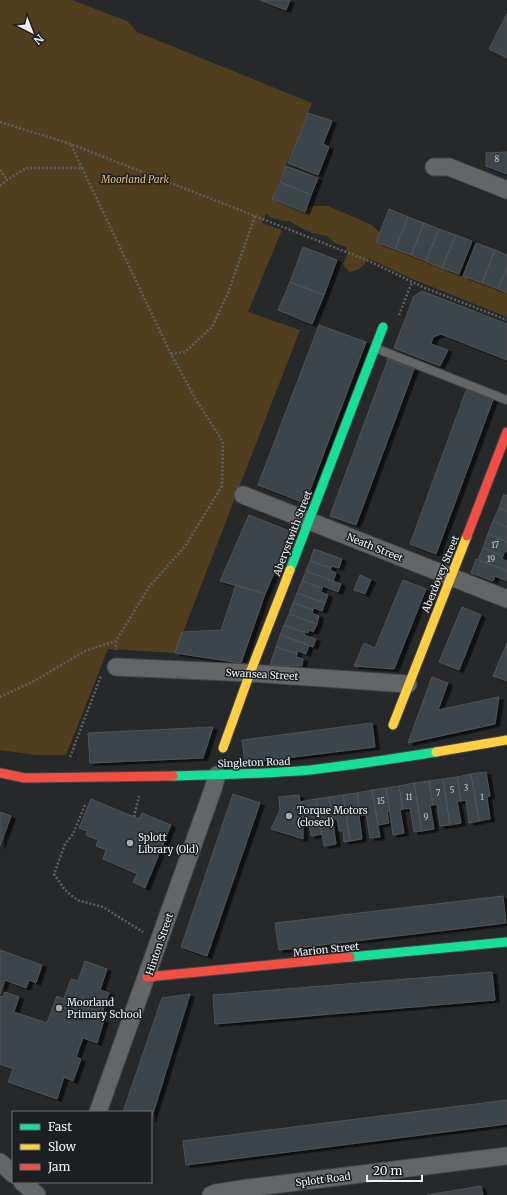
<svg xmlns="http://www.w3.org/2000/svg" width="507" height="1195" font-family="Merriweather,serif">
<defs>
<filter id="shadow"><feDropShadow dx="4.5" dy="2.5" stdDeviation="0" flood-color="#0009"/></filter>
</defs>
<rect width="100%" height="100%" fill="#26282a"/>
<path fill="#513e1f" d="M0,0H72L127,21L133,27L137,32L312,103L272,199L299,210L312,206H328L372,225L380,233L383,242L395,249L507,293V317L412,279L368,258C363,268 360,269 350,272L343,265L345,259L348,253L346,247L335,243L327,236L312,233L299,227L290,221H283L272,218L266,214L262,223L282,230L248,312L300,330L175,653L108,649L66,755H36L0,750Z"/>
<path fill="#3a454b" stroke="#525355" filter="url(#shadow)" d="M260,0H290L286,10Z
M507,14V58L489,49Z
M308,113L332,121L323,144L329,147L318,175L288,163Z
M507,152V174L486,166V153Z
M286,166L318,178L311,195L280,182Z
M280,182L311,195L305,212L272,199Z
M389,209L408,217L395,249L376,242Z
M408,217L424,223L411,255L395,249Z
M424,223L439,229L426,261L411,255Z
M439,229L456,235L442,268L426,261Z
M456,235L472,241L459,274L442,268Z
M476,243L495,250L482,283L463,276Z
M303,247L337,260L324,295L290,282Z
M495,250L507,255V267L498,289L482,283Z
M507,267V293L498,289Z
M290,282L324,295L312,324L278,310Z
M422,291L507,324V360L441,334L433,337L431,344L448,350L440,366L394,348L414,296Z
M319,325L366,342L305,503L258,485Z
M388,359L414,369L356,525L330,516Z
M467,388L494,397L436,554L410,544Z
M504,494L507,496V511L499,508Z
M499,508L507,511V527L493,521Z
M249,515L292,532L265,594L220,581Z
M493,521L507,527V542L488,534Z
M488,534L507,542V552L505,551L503,556L483,548Z
M483,548L503,556L502,559L507,561V571L478,560Z
M314,549L342,559L339,568L331,566V568L310,561Z
M476,559L507,571V581L495,576L493,581L471,573Z
M310,561L331,568L330,570L336,573L333,581L306,571Z
M306,571L341,584L338,592L323,586L322,588L302,581Z
M360,575L371,580L365,594L354,590Z
M403,580L426,589L394,669L354,666L364,643L375,648Z
M302,581L322,588L321,592L328,595L325,603L297,593Z
M236,585L265,594L241,663L175,653L182,632L221,630Z
M297,593L325,603L322,611L314,608L313,610L293,603Z
M293,603L313,610L312,613L319,616L317,624L289,614Z
M462,607L481,615L459,670L439,662Z
M289,614L317,624L313,632L309,630L308,633L284,625Z
M284,625L305,633L304,635L316,639L313,647L280,635Z
M280,635L309,645L306,654L298,651L297,654L276,647Z
M507,643V681L493,676Z
M276,647L297,654L296,657L303,659L302,666L270,665Z
M432,677L448,683L438,710L499,697L495,724L408,743Z
M372,723L375,747L245,763L242,740Z
M213,727L203,758L90,763L88,733Z
M486,772L490,796L487,797L490,819L479,821L471,774Z
M471,774L479,821L469,823L466,800L461,801L457,777Z
M457,777L461,801H457L461,823L450,825L443,779Z
M443,779L450,825L440,826L437,804L433,805L429,781Z
M429,781L433,805H430L434,829L422,831L414,783Z
M414,783L422,831L414,832L410,808L403,809L399,786Z
M399,786L403,809L400,810L404,833L393,835L386,788Z
M386,788L390,811H387L389,823L378,825L372,790Z
M372,790L380,837L370,838L366,815H360L357,793Z
M357,793L360,815L359,816L362,839L350,841L343,795Z
M233,794L260,803L207,956L181,947Z
M299,795L303,823V839L271,829L280,810L279,797Z
M343,795L350,841L344,842L343,831H339L337,819H333L329,797Z
M329,797L336,844L324,846L316,799Z
M91,799L139,819L142,813L171,825L145,888L133,882L137,874L103,859L106,850L96,846L98,840L86,835L87,831L79,828Z
M316,799L322,834L311,836L309,822L303,823L300,802Z
M0,812L11,816L0,846Z
M503,896L506,923L279,950L275,923Z
M0,950L42,965L36,983L29,980L26,988L5,980L0,994Z
M85,961L107,969L100,990L109,993L100,1019L104,1020L97,1043L83,1038L76,1057L81,1059L73,1081L64,1077L57,1099L8,1082L13,1069L0,1064V996L3,997L5,992L19,997L14,1012L47,1023L57,996L64,999L71,979L78,981Z
M492,972L495,1000L215,1024L213,995Z
M190,994L151,1120V1112H123L162,998Z
M507,1100V1124L186,1165L183,1141Z
M481,1186L483,1195H427Z"/>
<g fill="none" stroke-linecap="round" stroke-linejoin="round">
<defs>
<path id="lane" d="M375,348L507,400"/>
<path id="street" d="M434,167H449L507,190
M243,495L507,599
M116,667L250,673L408,684
M98,1112L213,789L217,775
M0,1162L13,1174
M22,1182L37,1195
M211,1195L216,1193L248,1188L507,1156"/>
<path id="fast" d="M290,570L383,327
M173,776C218,775 264,774 310,770C352,765 394,759 436,752
M350,957L507,942"/>
<path id="slow" d="M393,725L467,536
M223,748L250,673L290,570
M436,752L507,740"/>
<path id="jam" d="M467,536L507,432
M0,773L25,778L173,776
M147,977L350,957"/>
</defs>
<use href="#lane" stroke="#434648" stroke-width="10"/>
<use href="#street" stroke="#434648" stroke-width="19"/>
<use href="#fast" stroke="#434648" stroke-width="11"/>
<use href="#slow" stroke="#434648" stroke-width="11"/>
<use href="#jam" stroke="#434648" stroke-width="11"/>
<path stroke="#5f6061" stroke-width="2.5" stroke-dasharray="2 2" stroke-linecap="butt" d="M0,122L71,144L255,216L369,261L425,288L507,320
M71,145L82,168
M0,170L7,180
M0,186L7,180L26,168H82L171,354L195,398L223,442L222,486L186,545L149,587L116,641L87,650L36,680L0,697
M399,315L412,282
M171,354L185,352L212,327L228,293L255,216
M116,641V650
M70,757L101,676
M85,805L73,834L65,844L54,874L65,890L77,900L103,907L143,932
M134,817L139,796"/>
<use href="#lane" stroke="#636566" stroke-width="8"/>
<use href="#street" stroke="#636566" stroke-width="17"/>
<use href="#fast" stroke="#16e098" stroke-width="9"/>
<use href="#slow" stroke="#ffcf43" stroke-width="9"/>
<use href="#jam" stroke="#f24e42" stroke-width="9"/>
</g>
<g fill="#a7aaac" stroke="#1b1f22" stroke-width="1.5">
<circle cx="289" cy="816" r="4"/>
<circle cx="130" cy="843" r="4"/>
<circle cx="59" cy="1008" r="4"/>
</g>
<g text-anchor="middle" stroke-width="3" stroke-linejoin="round" paint-order="stroke">
<g font-size="8" fill="#c0c5c8">
<text x="497" y="162">8</text>
<text x="495" y="548">17</text>
<text x="491" y="562">19</text>
<text x="466" y="791">3</text>
<text x="452" y="793">5</text>
<text x="438" y="796">7</text>
<text x="409" y="800">11</text>
<text x="482" y="800">1</text>
<text x="381" y="804">15</text>
<text x="426" y="820">9</text>
</g>
<g font-size="10" font-style="italic" fill="#e6ba76" stroke="#1b1f22">
<text x="135" y="183">Moorland Park</text>
</g>
<g font-size="10" fill="#edf0f2" stroke="#1b1f22">
<text transform="translate(292 533) rotate(-69)" y="4">Aberystwith Street</text>
<text transform="translate(375 547) rotate(22)" y="4">Neath Street</text>
<text transform="translate(440 574) rotate(-68)" y="4">Aberdovey Street</text>
<text transform="translate(262 674) rotate(3)" y="4">Swansea Street</text>
<text transform="translate(254 762) rotate(-2)" y="4">Singleton Road</text>
<text transform="translate(159 944) rotate(-71)" y="4">Hinton Street</text>
<text transform="translate(326 949) rotate(-6)" y="4">Marion Street</text>
<text transform="translate(323 1179) rotate(-7)" y="4">Splott Road</text>
</g>
<g font-size="10" fill="#edf0f2" stroke="#1b1f22" text-anchor="start">
<text x="297" y="814">Torque Motors<tspan x="297" dy="12">(closed)</tspan></text>
<text x="138" y="841">Splott<tspan x="138" dy="12">Library (Old)</tspan></text>
<text x="67" y="1006">Moorland<tspan x="67" dy="12">Primary School</tspan></text>
</g>
</g>
<rect x="12" y="1111" width="140" height="72" fill="#1b1f22" stroke="#6f7375"/>
<rect x="20" y="1124" width="20" height="6" fill="#16e098" stroke="#6f7375"/>
<text x="48" y="1131" font-size="12" fill="#edf0f2">Fast</text>
<rect x="20" y="1144" width="20" height="6" fill="#ffcf43" stroke="#6f7375"/>
<text x="48" y="1151" font-size="12" fill="#edf0f2">Slow</text>
<rect x="20" y="1164" width="20" height="6" fill="#f24e42" stroke="#6f7375"/>
<text x="48" y="1171" font-size="12" fill="#edf0f2">Jam</text>
<g transform="translate(32 32) rotate(138)" stroke="#1b1f22" stroke-width="3" paint-order="stroke">
<path d="M0-3L7 15L0 10L-7 15Z" fill="#edf0f2"/>
<text y="-6" font-size="11" font-weight="bold" text-anchor="middle" fill="#edf0f2">N</text>
</g>
<path d="M367 1175v6h55v-6" fill="none" stroke="#edf0f2" stroke-width="2"/>
<text x="373" y="1175" font-size="12" fill="#edf0f2" stroke="#1b1f22" stroke-width="3" paint-order="stroke">20 m</text>
</svg>
